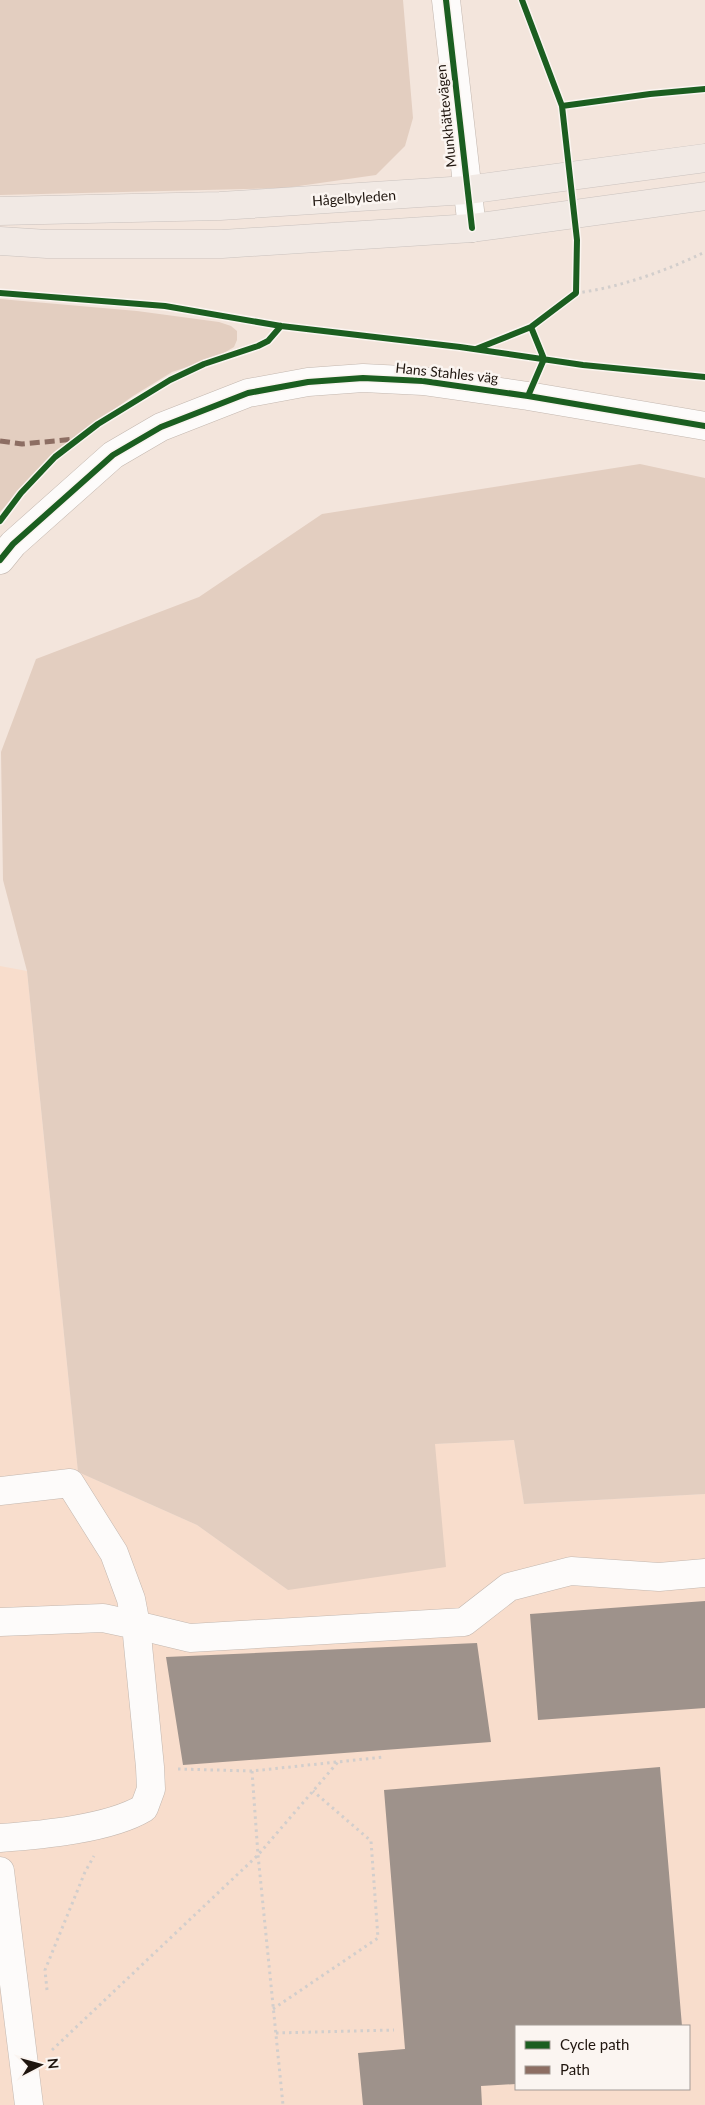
<svg xmlns="http://www.w3.org/2000/svg" width="705" height="2105" font-family="Lato,sans-serif">
<rect width="100%" height="100%" fill="#f3e5dc"/>
<path fill="#f8ddcc" fill-rule="evenodd" d="M0,966L27,971L78,1472L197,1525L288,1590L435,1444L514,1440L524,1504L705,1494V2105H0ZM516,2026H689V2089H516Z"/>
<path fill="#e3cec0" d="M0,0H403L413,118L405,146L376,175L285,188L0,195Z
M0,299L137,311L219,322L231,326L237,331V340L234,347L217,357L172,372L133,396L55,451L0,512Z
M640,464L705,478V1494L524,1504L514,1440L435,1444L446,1567L288,1590L197,1525L78,1472L27,971L3,880L1,752L36,659L199,597L322,514Z"/>
<path fill="#9e928b" d="M705,1601V1708L538,1720L530,1614Z
M477,1643L491,1742L183,1765L166,1657Z
M660,1767L682,2026H516V2084L481,2086L482,2105H363L358,2053L405,2049L384,1790Z"/>
<g fill="none" stroke-linecap="round" stroke-linejoin="round">
<defs>
<path id="minor" d="M446,0L472,228
M0,560L13,544L113,455L161,427L248,393L308,382L363,378L423,381L528,396L705,426
M0,1491L70,1483L114,1553L131,1599L136,1625L190,1638L464,1622L509,1587L571,1571L659,1577L705,1573
M0,1622L103,1618L136,1625L150,1767L151,1789L144,1808C109,1829 41,1835 0,1838
M0,1871L29,2105"/>
<path id="major" d="M0,211L220,206L467,190L705,158
M0,241L47,244H222L472,228L705,196"/>
</defs>
<use href="#minor" stroke="#c3b7af" stroke-width="29"/>
<use href="#major" stroke="#cac2be" stroke-width="29"/>
<path stroke="#d2cecc" stroke-width="3" stroke-dasharray="2.5 4" stroke-linecap="butt" d="M576,293C618,288 666,271 705,252
M178,1769L252,1771L384,1757
M252,1771L258,1855L283,2105
M47,1990L45,1970L85,1872L94,1856
M273,2009L378,1938L371,1841L313,1791
M276,2033L394,2030
M52,2050L258,1855L338,1762"/>
<use href="#minor" stroke="#fdfbfa" stroke-width="28"/>
<use href="#major" stroke="#f1e9e4" stroke-width="28"/>
<path stroke="#8d6e63" stroke-width="5" stroke-dasharray="10 5" stroke-linecap="butt" d="M0,441L22,444L76,439"/>
<defs>
<path id="cycleway" d="M446,0L472,228
M562,106L650,94L705,89
M0,293L165,306L281,326L460,347L583,365L705,377
M476,349L531,327L576,293L577,240L562,106L522,0
M528,396L544,359L531,327
M0,521L21,493L55,457L98,424L170,380L204,364L258,346L268,341L281,326
M0,560L13,544L113,455L161,427L248,393L308,382L363,378L423,381L528,396L705,426"/>
</defs>
<use href="#cycleway" stroke="#fbf5f1" stroke-width="9"/>
<use href="#cycleway" stroke="#1b5e20" stroke-width="6"/>
</g>
<g text-anchor="middle" stroke-width="5" stroke-linejoin="round" paint-order="stroke">
<g font-size="14" fill="#1f150e" stroke="#fbf5f1">
<text transform="translate(446 116) rotate(-96)" y="5">Munkhättevägen</text>
<text transform="translate(354 198) rotate(-4)" y="5">Hågelbyleden</text>
<text transform="translate(447 373) rotate(6)" y="5">Hans Stahles väg</text>
</g>
</g>
<rect x="515" y="2025" width="175" height="65" fill="#fbf5f1" stroke="#a39b96"/>
<rect x="525" y="2041" width="25" height="8" fill="#1b5e20" stroke="#a39b96"/>
<text x="560" y="2050" font-size="15" fill="#1f150e">Cycle path</text>
<rect x="525" y="2066" width="25" height="8" fill="#8d6e63" stroke="#a39b96"/>
<text x="560" y="2075" font-size="15" fill="#1f150e">Path</text>
<g transform="translate(40 2065) rotate(84)" stroke="#fbf5f1" stroke-width="4" paint-order="stroke">
<path d="M0-4L9 19L0 12L-9 19Z" fill="#1f150e"/>
<text y="-8" font-size="14" font-weight="bold" text-anchor="middle" fill="#1f150e">N</text>
</g>
</svg>
